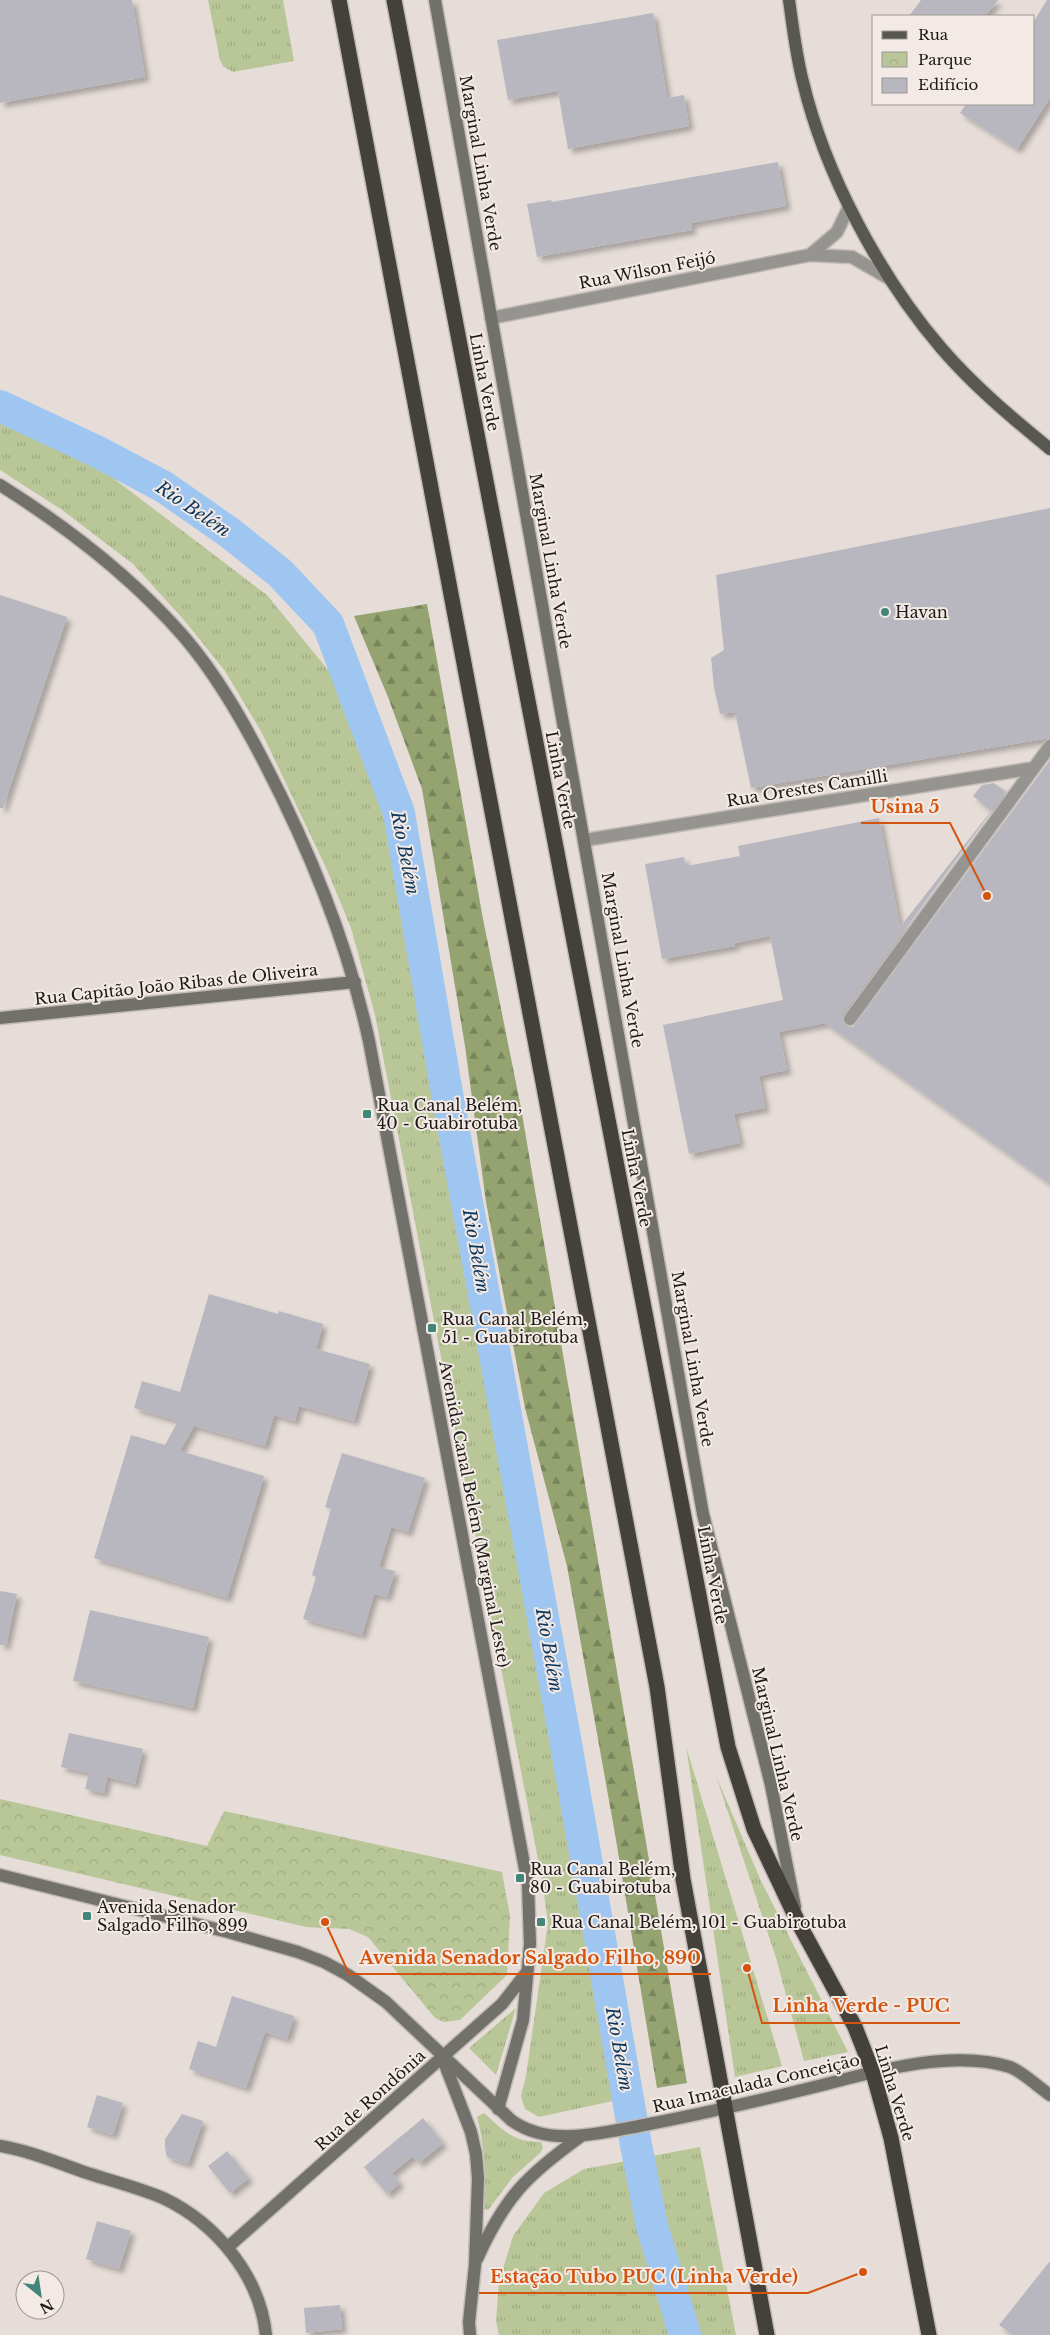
<svg xmlns="http://www.w3.org/2000/svg" width="1050" height="2335" font-family="'Libre Baskerville',serif">
<defs>
<pattern id="grass-tufts" width="24" height="20" patternUnits="userSpaceOnUse" patternTransform="scale(1.25)"><rect width="24" height="20" fill="#b9c798"/><path d="M3 7l-1-3M5 7V3M7 7l1-3M15 17l-1-3M17 17v-4M19 17l1-3" fill="none" stroke="#9eaa82"/></pattern>
<pattern id="forest-firs" width="22" height="20" patternUnits="userSpaceOnUse" patternTransform="scale(1.25)"><rect width="22" height="20" fill="#94a370"/><path d="M5 1l3.5 6h-7zM16 11l3.5 6h-7z" fill="#78845b"/></pattern>
<pattern id="park-crowns" width="20" height="18" patternUnits="userSpaceOnUse" patternTransform="scale(1.25)"><rect width="20" height="18" fill="#b9c798"/><path d="M2 6a3 3 0 1 1 6 0M12 15a3 3 0 1 1 6 0" fill="none" stroke="#9eaa82"/></pattern>
<filter id="shadow"><feDropShadow dx="4.5" dy="4.5" stdDeviation="2.5" flood-color="#0004"/></filter>
</defs>
<rect width="100%" height="100%" fill="#e6ddd8"/>
<path fill="url(#grass-tufts)" d="M208,0H283L294,61L233,72L223,66L220,60Z
M0,417L84,456L267,595L337,681L390,815L430,1044L581,1875L613,2101L539,2117L525,2109L521,2096L526,2076L548,1923L542,1880L375,1015L351,928L327,870L262,733L225,671L184,620L133,564L62,510L0,470Z
M686,1746L782,2066L735,2077Z
M716,1776L761,1881L848,2052L804,2061L776,1958Z
M516,2008L496,2075L469,2048Z
M484,2113C504,2131 513,2142 541,2142L543,2148L540,2153L513,2177L488,2210L484,2209C486,2177 485,2147 477,2117Z
M700,2147L736,2335H499L496,2321L499,2282L513,2236L544,2193L584,2169Z"/>
<path fill="url(#forest-firs)" d="M427,604L483,919L521,1108L687,2083L657,2088L615,1834L567,1566L525,1408L486,1202L465,1046L422,789L388,697L354,616Z"/>
<path fill="url(#park-crowns)" d="M0,1799L207,1846L224,1811L502,1872L510,1916L507,1975L460,2020L444,2022L435,2018L368,1937L349,1929L306,1927L0,1855Z"/>
<g fill="none" stroke-linecap="round" stroke-linejoin="round">
<path stroke="#9fc6f1" stroke-width="32" d="M0,406L98,452L164,487L230,533L280,573L328,624L399,813L447,1093L565,1738L636,2145L652,2226L685,2335"/>
</g>
<path fill="#b8b6bf" filter="url(#shadow)" d="M0,0H132L145,77L0,103Z
M921,0H998L985,16H909Z
M1047,0H1050V98L1017,149L960,113L966,104H1034V21Z
M653,13L667,98L684,95L689,126L568,149L558,91L508,100L497,40Z
M778,162L786,206L691,223L692,230L537,257L527,204L551,200L552,202Z
M1050,508V738L751,788L735,712L720,714L714,687L711,658L724,650L716,575Z
M0,595L67,617L3,808H0Z
M1050,760V1184L825,1023L779,1032L787,1070L759,1076L765,1108L734,1114L740,1143L689,1154L663,1025L783,1000L770,936L735,943V946L662,959L645,864L684,857L686,866L740,856L738,846L879,818L900,927L991,811L973,796L982,785L994,783L1006,792L1011,785L843,1014V1023L849,1027H853Z
M209,1294L278,1314L279,1311L323,1324L316,1349L370,1364L354,1421L299,1406L295,1421L274,1415L265,1446L194,1426L180,1451L264,1476L227,1598L94,1558L131,1435L165,1445L178,1421L134,1408L142,1381L180,1392Z
M342,1453L425,1478L408,1532L391,1527L379,1567L395,1571L387,1597L374,1594L362,1635L303,1619L316,1577L312,1575L331,1509L325,1507Z
M0,1591L17,1594L6,1645H0Z
M90,1610L209,1637L193,1708L73,1681Z
M69,1733L143,1749L135,1784L107,1777L104,1793L85,1789L89,1773L61,1767Z
M232,1996L294,2016L287,2039L265,2032L246,2088L189,2069L198,2041L216,2047Z
M97,2095L123,2103L113,2135L87,2127Z
M182,2114L203,2121L188,2164L167,2157L165,2148V2139Z
M423,2118L443,2143L419,2163L413,2156L392,2173L400,2183L387,2194L364,2167Z
M227,2151L249,2178L230,2193L208,2166Z
M97,2221L131,2231L119,2269L86,2259Z
M1050,2261V2335H1013L999,2325Z
M340,2305L342,2329L306,2333L304,2308Z"/>
<g fill="none" stroke-linecap="round" stroke-linejoin="round">
<defs>
<path id="street" d="M810,255L837,232L849,207
M491,318L810,255L852,257L890,279
M585,840L1034,768
M850,1019L1050,746"/>
<path id="secondary" d="M435,0L703,1514L771,1785L795,1907
M0,485C67,527 133,578 185,638C218,677 243,721 266,766C311,853 348,945 369,1041L528,1885L530,1944L523,2020L498,2109
M0,1018L355,982
M0,1875L228,1932L298,1952L324,1962L348,1975L386,2002L511,2120C548,2147 597,2134 639,2126C692,2116 745,2104 798,2091C862,2076 945,2047 1010,2067C1023,2072 1038,2087 1050,2095
M444,2062L471,2132L476,2154L478,2178L475,2265L469,2322L470,2335
M0,2146C30,2151 58,2163 87,2173C112,2181 139,2188 163,2198C216,2223 260,2276 266,2335
M228,2247L502,2004L527,1972
M477,2259C505,2197 526,2176 580,2137"/>
<path id="primary" d="M789,0C793,28 796,55 803,82C825,174 880,277 942,349C974,386 1012,418 1050,449"/>
<path id="highway" d="M339,0L657,1687L683,1879L767,2335
M394,0L728,1747L754,1829L798,1922L855,2027L873,2073L891,2138L929,2335"/>
</defs>
<use href="#street" stroke="#c2bab5" stroke-width="15"/>
<use href="#secondary" stroke="#c2bab5" stroke-width="15"/>
<use href="#primary" stroke="#c2bab5" stroke-width="15"/>
<use href="#highway" stroke="#c2bab5" stroke-width="18"/>
<use href="#street" stroke="#959490" stroke-width="12"/>
<use href="#secondary" stroke="#72706b" stroke-width="12"/>
<use href="#primary" stroke="#595751" stroke-width="12"/>
<use href="#highway" stroke="#44413a" stroke-width="15"/>
</g>
<g fill="#42867a" stroke="#f3eae5" stroke-width="2">
<circle cx="885" cy="612" r="5"/>
<rect x="362" y="1109" width="10" height="10" rx="2.5"/>
<rect x="427" y="1323" width="10" height="10" rx="2.5"/>
<rect x="515" y="1873" width="10" height="10" rx="2.5"/>
<rect x="82" y="1911" width="10" height="10" rx="2.5"/>
<rect x="536" y="1917" width="10" height="10" rx="2.5"/>
</g>
<g text-anchor="middle" stroke-width="4" stroke-linejoin="round" paint-order="stroke">
<g font-size="16" fill="#1c1918" stroke="#f3eae5">
<text transform="translate(481 163) rotate(80)" y="6">Marginal Linha Verde</text>
<text transform="translate(647 270) rotate(-11)" y="6">Rua Wilson Feijó</text>
<text transform="translate(485 382) rotate(79)" y="6">Linha Verde</text>
<text transform="translate(551 561) rotate(80)" y="6">Marginal Linha Verde</text>
<text transform="translate(561 780) rotate(79)" y="6">Linha Verde</text>
<text transform="translate(807 788) rotate(-9)" y="6">Rua Orestes Camilli</text>
<text transform="translate(623 960) rotate(80)" y="6">Marginal Linha Verde</text>
<text transform="translate(176 984) rotate(-6)" y="6">Rua Capitão João Ribas de Oliveira</text>
<text transform="translate(637 1178) rotate(79)" y="6">Linha Verde</text>
<text transform="translate(693 1359) rotate(80)" y="6">Marginal Linha Verde</text>
<text transform="translate(475 1514) rotate(79)" y="6">Avenida Canal Belém (Marginal Leste)</text>
<text transform="translate(713 1575) rotate(79)" y="6">Linha Verde</text>
<text transform="translate(778 1754) rotate(77)" y="6">Marginal Linha Verde</text>
<text transform="translate(756 2083) rotate(-13)" y="6">Rua Imaculada Conceição</text>
<text transform="translate(895 2093) rotate(73)" y="6">Linha Verde</text>
<text transform="translate(370 2100) rotate(-42)" y="6">Rua de Rondônia</text>
</g>
<g font-size="16" fill="#1c1918" stroke="#f3eae5" text-anchor="start">
<text x="895" y="618">Havan</text>
<text x="377" y="1111">Rua Canal Belém,<tspan x="377" dy="18">40 - Guabirotuba</tspan></text>
<text x="442" y="1325">Rua Canal Belém,<tspan x="442" dy="18">51 - Guabirotuba</tspan></text>
<text x="530" y="1875">Rua Canal Belém,<tspan x="530" dy="18">80 - Guabirotuba</tspan></text>
<text x="97" y="1913">Avenida Senador<tspan x="97" dy="18">Salgado Filho, 899</tspan></text>
<text x="551" y="1928">Rua Canal Belém, 101 - Guabirotuba</text>
</g>
<g font-size="18" font-style="italic" fill="#0b365d" stroke="#f3eae5">
<text transform="translate(193 509) rotate(34)" y="6">Rio Belém</text>
<text transform="translate(405 853) rotate(79)" y="6">Rio Belém</text>
<text transform="translate(476 1251) rotate(80)" y="6">Rio Belém</text>
<text transform="translate(549 1650) rotate(80)" y="6">Rio Belém</text>
<text transform="translate(619 2049) rotate(80)" y="6">Rio Belém</text>
</g>
</g>
<path fill="none" stroke="#d4530d" stroke-width="2" d="M987 896L950 823H861M325 1922L349 1974H711M747 1968L762 2023H960M863 2272L808 2293H479"/>
<g fill="#d4530d" stroke="#f3eae5" stroke-width="2">
<circle cx="987" cy="896" r="5"/>
<circle cx="325" cy="1922" r="5"/>
<circle cx="747" cy="1968" r="5"/>
<circle cx="863" cy="2272" r="5"/>
</g>
<g font-size="18" text-anchor="middle" font-weight="bold" fill="#d4530d" stroke="#f3eae5" stroke-width="4" stroke-linejoin="round" paint-order="stroke">
<text x="905" y="813">Usina 5</text>
<text x="530" y="1964">Avenida Senador Salgado Filho, 890</text>
<text x="861" y="2012">Linha Verde - PUC</text>
<text x="644" y="2283">Estação Tubo PUC (Linha Verde)</text>
</g>
<rect x="872" y="15" width="162" height="90" fill="#f3eae5" stroke="#9d9693"/>
<rect x="882" y="31" width="25" height="8" fill="#595751" stroke="#9d9693"/>
<text x="918" y="40" font-size="15" fill="#1c1918">Rua</text>
<rect x="882" y="52" width="25" height="15" fill="url(#park-crowns)" stroke="#9d9693"/>
<text x="918" y="65" font-size="15" fill="#1c1918">Parque</text>
<rect x="882" y="78" width="25" height="15" fill="#b8b6bf" stroke="#9d9693"/>
<text x="918" y="90" font-size="15" fill="#1c1918">Edifício</text>
<g transform="translate(40 2295) rotate(150)"><circle r="24" fill="#f3eae5" stroke="#9d9693"/>
<path d="M0-4L9 19L0 12L-9 19Z" fill="#42867a"/>
<text y="-8" font-size="14" font-weight="bold" text-anchor="middle" fill="#1c1918">N</text>
</g>
</svg>
